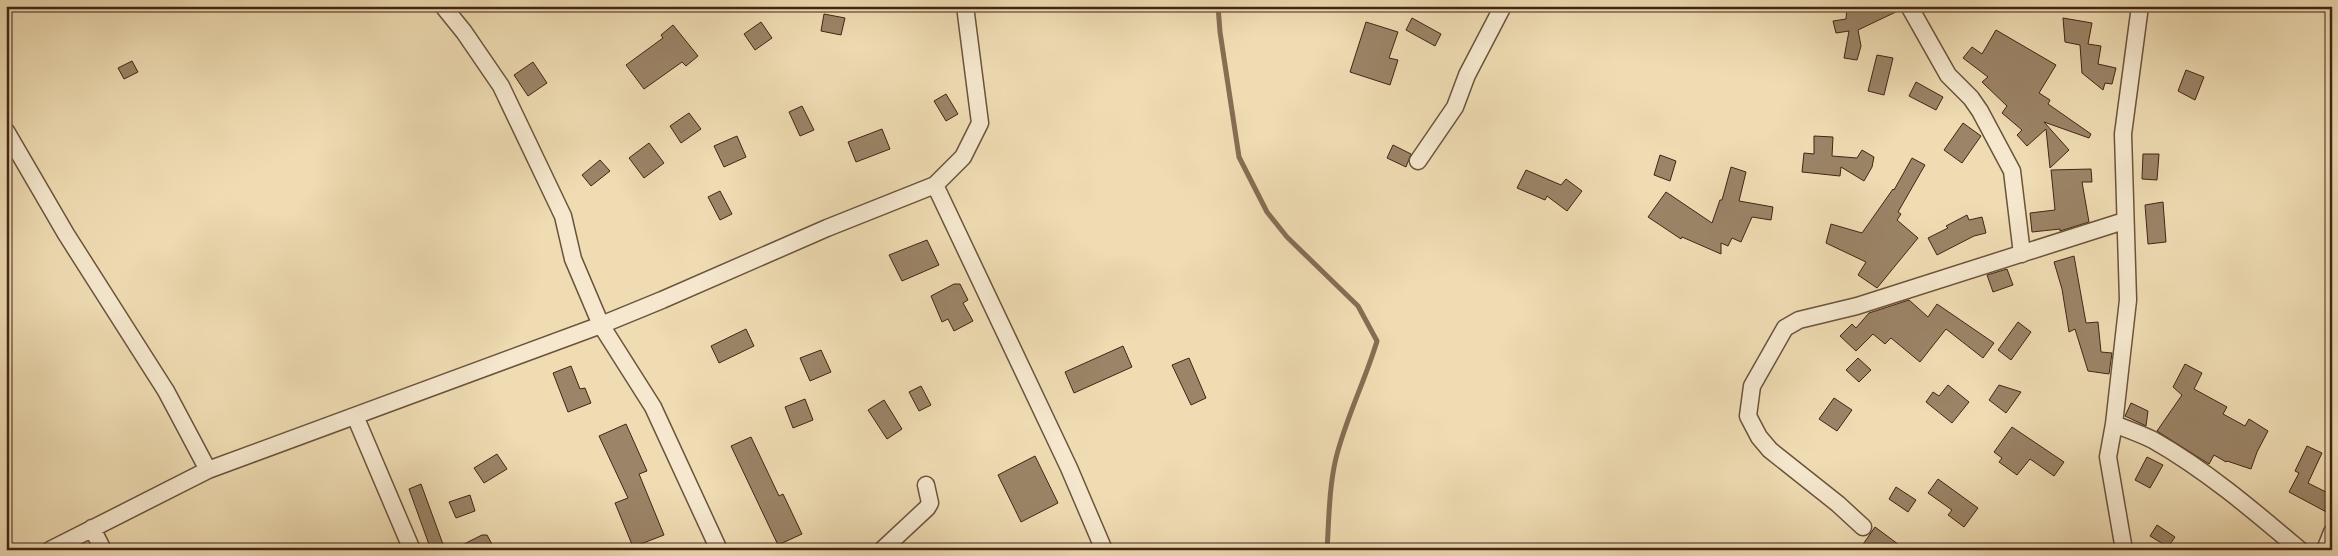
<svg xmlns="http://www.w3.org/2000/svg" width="2338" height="556" font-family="Cardo,serif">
<rect width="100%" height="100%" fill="#efdcb3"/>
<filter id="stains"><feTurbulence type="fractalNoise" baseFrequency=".004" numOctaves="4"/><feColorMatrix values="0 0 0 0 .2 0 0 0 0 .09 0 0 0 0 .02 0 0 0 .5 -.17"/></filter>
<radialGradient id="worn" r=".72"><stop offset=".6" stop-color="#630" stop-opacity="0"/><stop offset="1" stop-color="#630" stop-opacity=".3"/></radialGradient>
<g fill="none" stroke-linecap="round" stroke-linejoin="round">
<path stroke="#866e53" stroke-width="5" d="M1218,6L1220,32L1239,157L1267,212L1287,237L1358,306L1377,341C1365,381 1346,418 1336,458C1329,487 1329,519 1327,550"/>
</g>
<path fill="#9b8467" stroke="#412515" d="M1847,6H1899L1900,10L1858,30L1861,46L1857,60L1844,58L1849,31L1836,33L1833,21L1846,19Z
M824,14L845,18L841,35L821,31Z
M1412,18L1441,34L1435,46L1406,30Z
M2063,18L2092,23L2088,44L2101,46L2098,64L2116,68L2112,84L2105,83L2103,90L2082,73L2080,45L2065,42Z
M761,22L772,38L755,50L744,34Z
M1366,22L1398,32L1389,58L1398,60L1390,85L1350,72Z
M673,25L698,56L686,66L682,62L644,89L626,65L663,38L661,35Z
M1996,30L2056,65L2039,93L2050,100L2048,104L2091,134L2089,138L2044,122L2069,150L2050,168L2046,129L2027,146L2017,135L2022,130L2002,113L2007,106L1982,82L1988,77L1963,58L1972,47L1982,54Z
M1877,55L1893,58L1884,95L1868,91Z
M132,61L138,72L124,79L118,68Z
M533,62L547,83L528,96L514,75Z
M2186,70L2204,77L2195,100L2178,91Z
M1916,82L1943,97L1936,110L1909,96Z
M946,94L958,114L946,121L934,101Z
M802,106L814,130L800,136L789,112Z
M689,113L701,129L681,143L670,126Z
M1963,123L1981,136L1962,163L1944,150Z
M882,129L890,149L856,162L848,142Z
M737,136L746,157L724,167L714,146Z
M1814,136L1833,137L1832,156L1857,158L1862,150L1874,157L1872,167L1864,181L1841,167L1840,176L1802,172L1804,153L1814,154Z
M649,143L664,163L644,178L629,158Z
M1393,145L1411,154L1406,167L1387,158Z
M2143,154H2159L2157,180L2142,179Z
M1660,155L1676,161L1670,181L1654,175Z
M1912,158L1925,165L1898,212L1901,214L1897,220L1918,238L1877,288L1858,275L1866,262L1826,243L1831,224L1862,233L1893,189L1894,190Z
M600,160L610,171L591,186L582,175Z
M1731,167L1746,172L1739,201L1773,207L1771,220L1752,217L1741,242L1732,238L1728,246L1721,243V254L1682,237L1681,239L1648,217L1666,192L1712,223L1720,200H1722Z
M2091,169L2092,182H2082L2089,222L2060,231V229L2032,232L2030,213L2055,210L2051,170Z
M1526,170L1561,185L1566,179L1582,191L1567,211L1547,196L1545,200L1517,188Z
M720,191L732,214L720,220L708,197Z
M2163,202L2166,242L2148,244L2145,205Z
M1967,215L1969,220L1982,217L1986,233L1974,236L1937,255L1928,238L1948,228L1946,226Z
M927,240L939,265L902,281L889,255Z
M2074,256L2086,323L2098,322L2101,352L2112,353L2109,374L2088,371L2075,329L2069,332L2062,289L2054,262Z
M2007,269L2013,285L1993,292L1987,275Z
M954,284H960L968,300L963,303L973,321L954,331L948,319L942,322L931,296Z
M1909,300L1928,317L1937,304L1994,343L1983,358L1946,329L1920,362L1891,338L1885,344L1873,334L1856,351L1840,336L1852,324L1856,328L1869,313Z
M2018,322L2031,332L2011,360L1998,350Z
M746,329L754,346L719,363L711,346Z
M1123,346L1132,367L1074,393L1065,372Z
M821,350L831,372L810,381L800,358Z
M1189,358L1206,398L1191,405L1172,365Z
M1858,358L1871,370L1859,382L1846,370Z
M2185,364L2202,373L2194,389L2227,407L2223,414L2245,426L2249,419L2268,431L2257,452L2251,469L2227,461L2226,462L2214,455L2209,464L2157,431L2182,395L2173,387Z
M571,366L580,389L585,388L591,403L568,412L553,373Z
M1948,385L1969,402L1952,423L1926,402L1933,392L1939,396Z
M1999,385L2021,392L2006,413L1989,400Z
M921,386L931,405L919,411L909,392Z
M1834,398L1852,410L1837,431L1819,419Z
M805,399L813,420L793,428L785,407Z
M884,400L902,429L887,439L868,410Z
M2131,403L2148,411L2146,426L2125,416Z
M626,424L647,471L639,474L664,535L633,547L615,503L628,498L599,436Z
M2012,427L2064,462L2054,476L2030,459L2017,475L1999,462L2002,458L1994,452Z
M751,437L779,496L783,494L802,534L778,545L731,446Z
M2307,446L2322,453L2308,483L2332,495V515L2289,492L2299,473L2295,471Z
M497,454L507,469L484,483L474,468Z
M1035,456L1058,503L1021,522L998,475Z
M2147,457L2163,465L2150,488L2135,480Z
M1938,479L1978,508L1964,527L1948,515L1952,510L1928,493Z
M421,484L444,547L436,550H431L409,489Z
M1896,487L1916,500L1908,512L1889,499Z
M470,495L475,511L456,518L449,502Z
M2157,525L2175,537L2168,547L2150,536Z
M1875,527L1906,550H1859Z
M482,535H487L493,546L485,550H452Z"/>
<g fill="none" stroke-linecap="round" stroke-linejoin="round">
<defs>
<path id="minor" d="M443,6L464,32L501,86L563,216L573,259L601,325L662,300L827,228L935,185L963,157L980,123L965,6
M1909,6L1948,75L1971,98L1980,111L2012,171L2022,254
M6,131L66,234L166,391L208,470L50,550
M1418,161L1455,107L1467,75L1503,6
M935,185L1069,468L1104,550
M355,416L412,550
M2114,424C2127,429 2141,434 2153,440C2206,470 2254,511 2300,550
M208,470L601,325L653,407L719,550
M1863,527L1838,504L1770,450L1759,437L1748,416L1752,386L1785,328L1799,320L1857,306L2124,221
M92,528L103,550
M882,550L927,508L930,503L926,485
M2124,550L2108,457L2114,424L2128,300L2123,134L2140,6
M2325,550L2332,532"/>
</defs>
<use href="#minor" stroke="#6c533c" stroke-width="19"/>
<use href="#minor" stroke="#f5e8ce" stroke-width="16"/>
</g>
<rect width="2338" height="556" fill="none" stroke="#efdcb3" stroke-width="25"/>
<rect x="8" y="8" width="2323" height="541" fill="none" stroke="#412515" stroke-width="2.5"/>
<rect x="12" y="12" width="2313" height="531" fill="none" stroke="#412515"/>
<rect width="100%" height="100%" filter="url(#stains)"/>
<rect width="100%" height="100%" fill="url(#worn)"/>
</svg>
